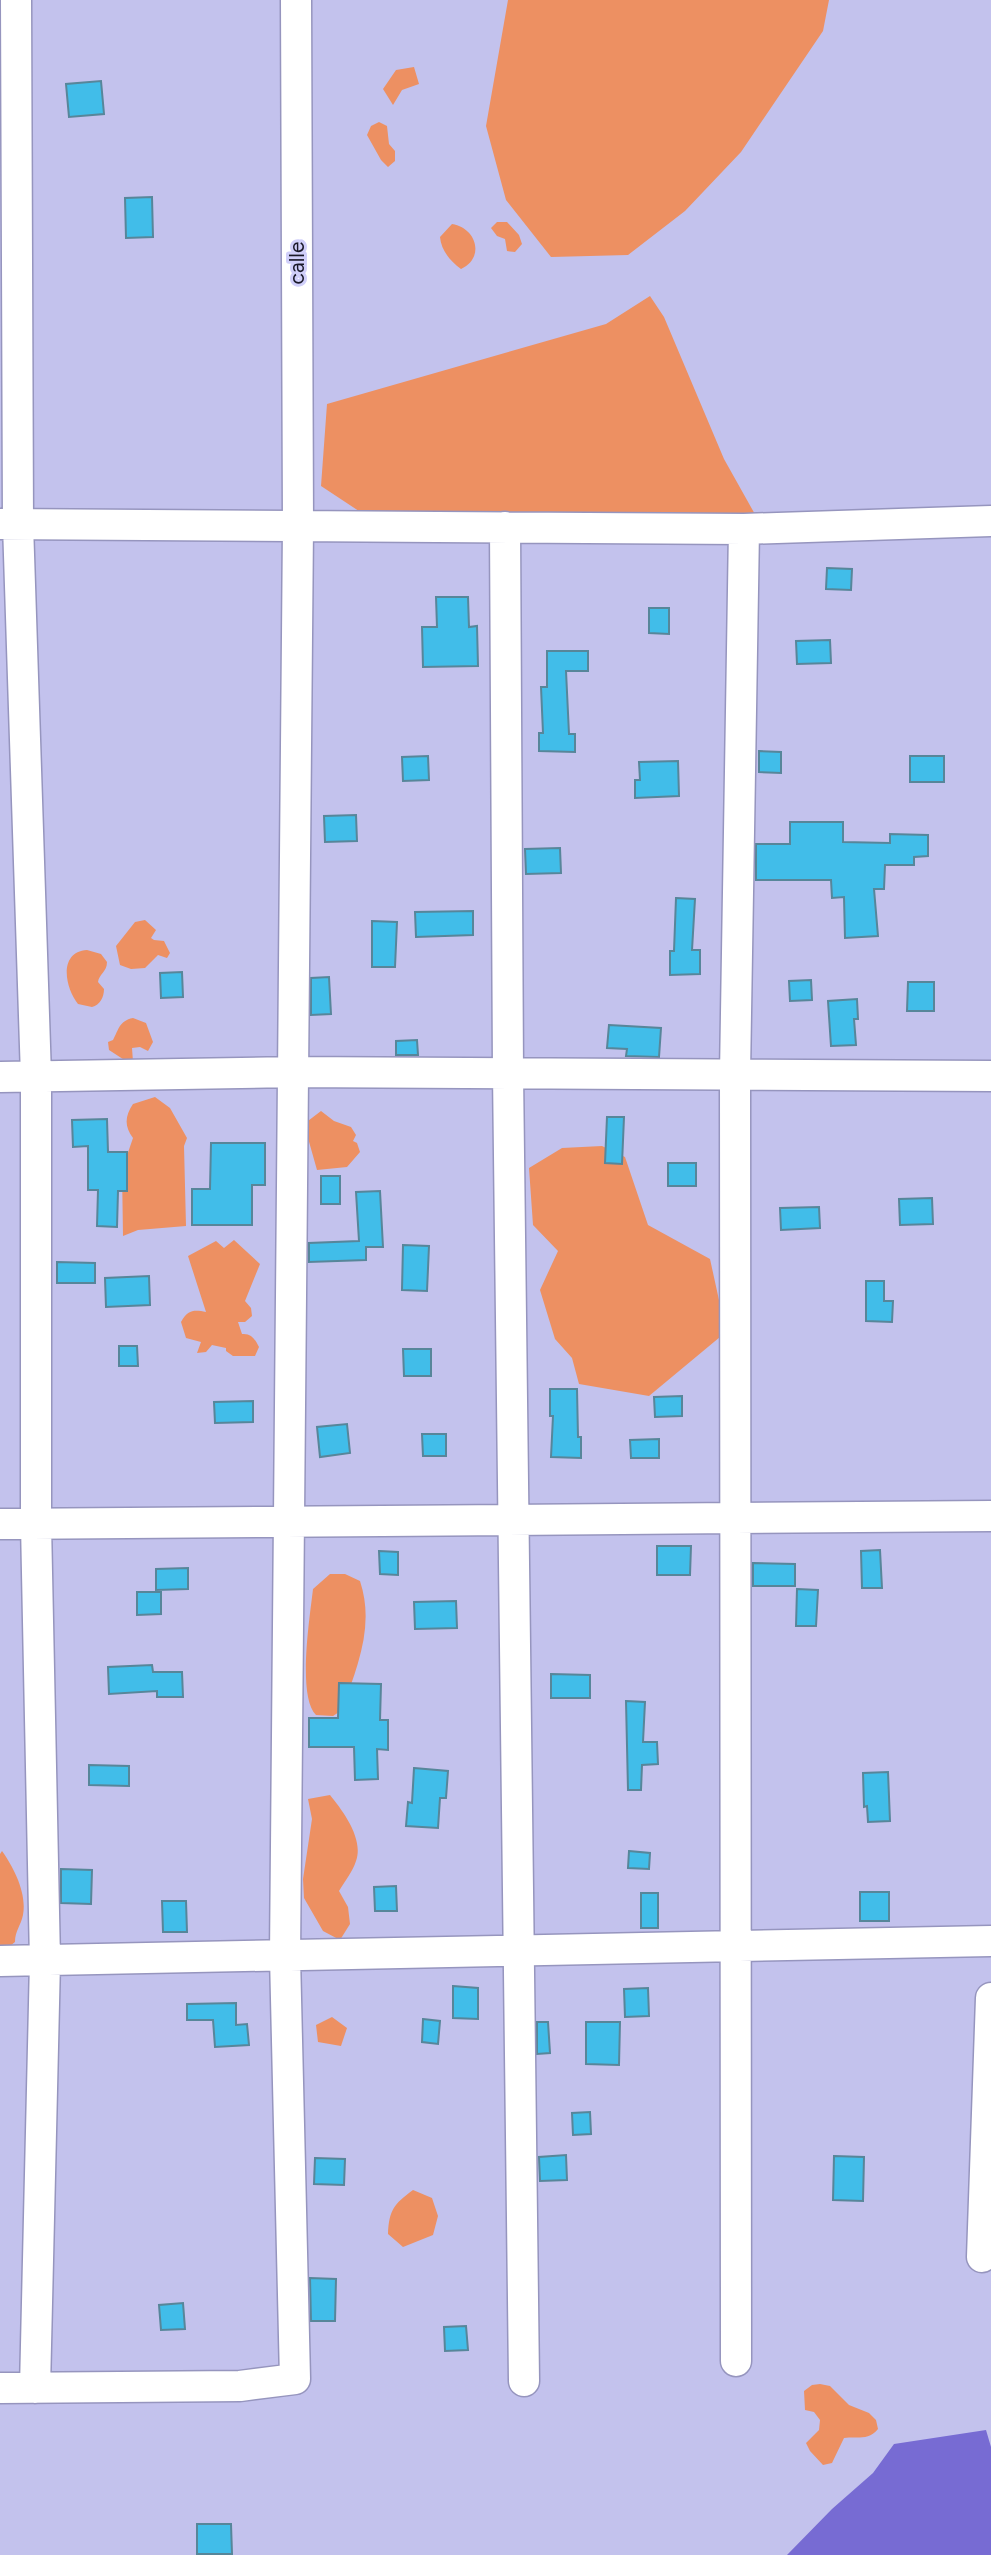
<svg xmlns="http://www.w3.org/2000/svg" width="991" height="2555" font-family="Figtree,sans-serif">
<rect width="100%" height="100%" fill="#c3c2ed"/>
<path fill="#ed9062" d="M508,0H829L823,31L741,152L685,211L628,255L551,257L506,200L486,126Z
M414,67L419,84L402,90L393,105L383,89L396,70Z
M379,122L387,126L389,144L395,151V161L388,167L381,160L367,135L371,126Z
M497,222H507L519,235L522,244L515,252L507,251L505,239L497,236L491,228Z
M452,224C477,228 485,258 461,269C450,261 441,250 440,237Z
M650,296L664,317L724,459L761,525L377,523L321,486L327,404L606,324Z
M145,920L156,930L151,938L154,940L164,941L170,953L167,958L158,955L145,968L131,969L120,965L116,946L135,922Z
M87,950L101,954L107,962C107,972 99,974 98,982L104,989C104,997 100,1005 92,1007L78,1004C65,988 58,952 87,950Z
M133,1018L146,1023L153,1042L148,1051L140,1047L132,1048L133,1062L129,1063L109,1050L108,1042L113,1040C119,1029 119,1021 133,1018Z
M155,1097L170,1108L187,1138L184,1146L186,1226L138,1230L123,1236L122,1170L133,1138C124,1126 125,1116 133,1104Z
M321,1111L334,1121L351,1127L356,1135L353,1141L357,1143L360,1152L347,1167L317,1170L304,1124Z
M602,1146L625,1157L648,1225L710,1259L726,1332L649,1396L579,1384L572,1358L555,1339L540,1290L558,1251L533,1225L529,1168L562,1148Z
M234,1240L260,1264L245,1301L251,1308L252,1316L245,1322H238L242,1334C251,1333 255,1339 259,1347L255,1356H233L226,1351V1348L212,1345L206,1352L197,1353L201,1342L186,1338L181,1322C188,1309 195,1310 206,1312L188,1256L216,1241L224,1248Z
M330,1574H345L360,1581C375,1626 357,1667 342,1710L333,1716L316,1715C297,1696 310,1616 313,1589Z
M330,1795C343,1811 364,1839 356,1861C353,1871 345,1881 339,1891L348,1907L350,1924L340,1940L323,1931L304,1898L303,1879L312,1819L308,1799Z
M2,1851C14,1868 27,1893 23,1915C21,1925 15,1931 15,1942L0,1954V1854Z
M332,2017L347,2028L341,2046L318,2042L316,2025Z
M413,2190L432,2198L438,2216L433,2235L403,2247L388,2234C389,2210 394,2204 413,2190Z
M820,2384L830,2386L849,2405L869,2413L876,2420L878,2429C868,2441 858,2436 844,2438L832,2463L823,2465L810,2451L806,2443L819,2430L820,2420L814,2412L805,2410L804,2391L812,2385Z"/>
<path fill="#776bd3" d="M986,2430L991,2447V2555H787L832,2509L873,2473L894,2444Z"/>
<path fill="#41bde9" stroke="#57869a" stroke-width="2" d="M101,81L104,114L69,117L66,84Z
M152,197L153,237L126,238L125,198Z
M827,568L852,569L851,590L826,589Z
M436,597H468L469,627L477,626L478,666L423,667L422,627H437Z
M649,608H669V634L649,633Z
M830,640L831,663L797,664L796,641Z
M547,651H588V671H566L569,734H575V752L539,751V733H543L541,687H547Z
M759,751L781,752V773L759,772Z
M428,756L429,780L403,781L402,757Z
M910,756H944V782H910Z
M678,761L679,796L635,798V780H640L639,762Z
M356,815L357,841L325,842L324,816Z
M790,822H843V842L890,843V834L928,835V856L914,857V865H885L884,889H874L878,936L845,938L844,897L832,898L831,880H756V844H790Z
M560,848L561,873L526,874L525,849Z
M676,898L695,899L692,950H700V974L670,975V951H674Z
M473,911V935L416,937L415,912Z
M372,921L397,922L395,967H372Z
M182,972L183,997L161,998L160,973Z
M329,977L331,1014L311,1015V978Z
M811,980L812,1000L790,1001L789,981Z
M908,982H934V1011H907Z
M857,999L858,1019H854L856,1045L831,1046L828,1001Z
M609,1025L661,1028L659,1057L626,1056L627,1049L607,1048Z
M417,1040L418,1055H396V1041Z
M607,1117H624L622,1164L605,1163Z
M107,1119L108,1152H127V1191H118L117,1227L97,1226L98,1190H88V1146L73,1147L72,1120Z
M211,1143H265V1185H252V1225H192V1189H210Z
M668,1163H696V1186H668Z
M321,1176H340V1204H321Z
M380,1191L383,1247H366V1260L309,1262V1243L359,1241L356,1192Z
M932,1198L933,1224L900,1225L899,1199Z
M819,1207L820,1228L781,1230L780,1208Z
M403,1245L429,1246L427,1291L402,1290Z
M57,1262L95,1263V1283H57Z
M149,1276L150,1305L106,1307L105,1278Z
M866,1281H884V1301H893L892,1322L866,1321Z
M119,1346H137L138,1366H119Z
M403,1349H431V1376H404Z
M550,1389H577L578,1437H581V1458L551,1457L553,1416H550Z
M682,1396V1416L655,1417L654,1397Z
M253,1401V1422L215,1423L214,1402Z
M347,1424L350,1453L320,1457L317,1427Z
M422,1434H446V1456H423Z
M659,1439V1458H631L630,1440Z
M657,1546H691L690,1575H657Z
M880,1550L882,1588H862L861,1551Z
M379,1551L398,1552V1575L380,1574Z
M753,1563L795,1564V1586H753Z
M188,1568V1589L156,1590V1569Z
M797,1589L818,1590L816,1626H796Z
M137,1592H161V1614L137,1615Z
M456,1601L457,1628L415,1629L414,1602Z
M152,1665L153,1672H182L183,1697H157V1691L109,1694L108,1667Z
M551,1674L590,1675V1698H551Z
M339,1683L381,1684L380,1720H388V1750L377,1749L378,1779L355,1780L354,1747H309V1718H338Z
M626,1701L645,1702L643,1742H657L658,1764L642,1765L641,1790H628Z
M89,1765L129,1766V1786L89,1785Z
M414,1768L448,1771L446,1798H440L438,1828L406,1826L408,1802L412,1803Z
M888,1772L890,1821L868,1822L867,1806L864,1807L863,1773Z
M629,1851L650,1853L649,1869L628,1868Z
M61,1869L92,1870L91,1904L61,1903Z
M396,1886L397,1911H375L374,1887Z
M860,1892H889V1921H860Z
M641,1893H658V1928H641Z
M162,1901H186L187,1932H163Z
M453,1986L478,1988V2019L453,2018Z
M648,1988L649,2016L625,2017L624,1989Z
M236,2003V2025L247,2024L249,2045L215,2047L213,2020H187V2004Z
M423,2019L440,2021L438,2044L422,2042Z
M537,2022H548L550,2053L537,2054Z
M586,2022H620L619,2065L586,2064Z
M590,2112L591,2134L573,2135L572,2113Z
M566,2155L567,2180L540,2181L539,2157Z
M834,2156L864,2157L863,2201L833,2200Z
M315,2158L345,2159L344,2185L314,2184Z
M310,2278L336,2279L335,2321H311Z
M183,2303L185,2329L161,2330L159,2305Z
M466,2326L468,2350L445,2351L444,2327Z
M197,2524H231L232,2554H197Z"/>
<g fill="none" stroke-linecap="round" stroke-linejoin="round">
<defs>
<path id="minor" d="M16,0L18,524L36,1077V1524L45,1961L35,2388
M0,524L744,529L991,521
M505,527L508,1073L524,2381
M0,1077L293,1072L991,1076
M0,1524L991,1516
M0,1961L991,1941
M982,2257L991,1998
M736,2361L735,1074L744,529
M0,2388L240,2386L295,2379L285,1956L298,526L296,0"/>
</defs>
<use href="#minor" stroke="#9695be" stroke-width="33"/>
<use href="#minor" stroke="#fff" stroke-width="30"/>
</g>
<g text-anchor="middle" stroke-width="6" stroke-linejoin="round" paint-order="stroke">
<g font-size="21" fill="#1a1929" stroke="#d0cffa">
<text transform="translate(297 263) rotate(-90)" y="7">calle</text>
</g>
</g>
</svg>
